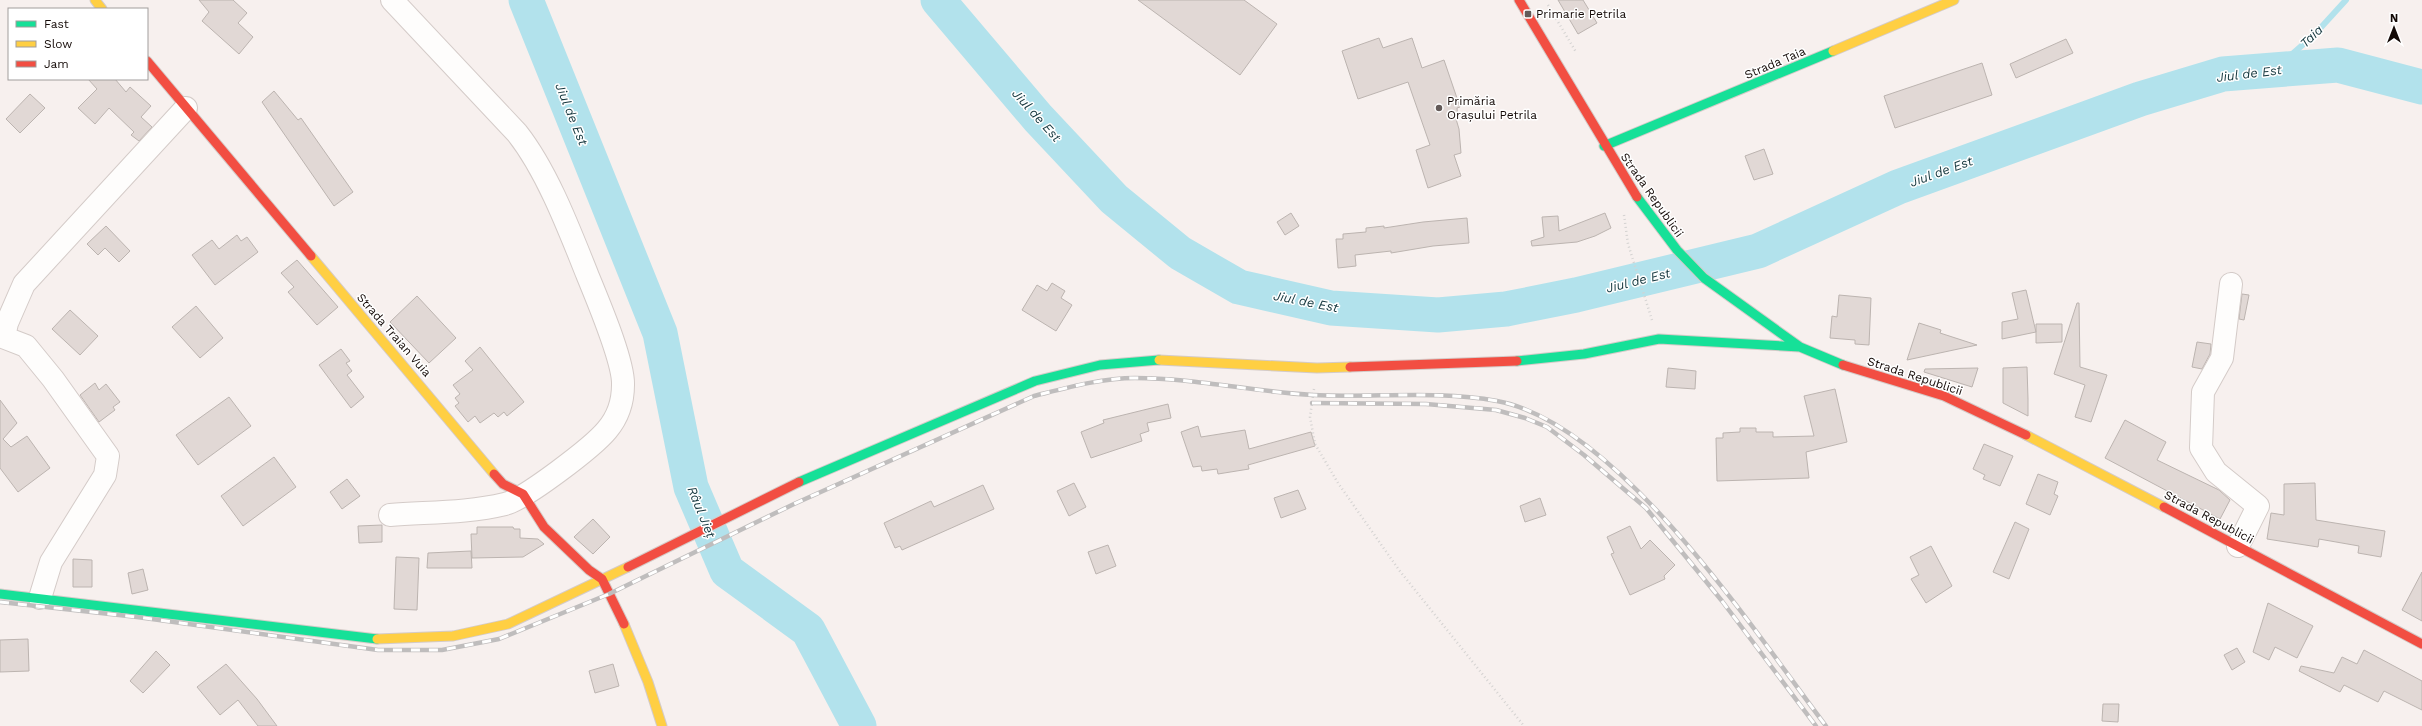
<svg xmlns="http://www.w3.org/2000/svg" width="2422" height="726" font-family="'Work Sans',sans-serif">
<rect width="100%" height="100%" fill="#f7f0ee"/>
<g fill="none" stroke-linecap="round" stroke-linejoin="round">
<path stroke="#b2e2ec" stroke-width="6" d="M2274,70L2315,34L2346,0"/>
<path stroke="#b2e2ec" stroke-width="35" d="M526,0L660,333L691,487L727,571L808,630L859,726
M938,0L1038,118L1114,199L1180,253L1239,287L1331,308L1438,315L1506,309L1576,295L1758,251L1898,187L2140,99L2223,74L2338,65L2422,87"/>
</g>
<path fill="#e1d8d5" stroke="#bcb4b0" d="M199,0H233L247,13L238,23L253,37L239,54L202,21L209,12Z
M1138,0H1244L1277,24L1240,75Z
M1558,0H1583L1597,23L1578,34Z
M1379,38L1383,48L1412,38L1422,68L1444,60L1460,107L1457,108L1458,118L1456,119L1459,129L1461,153L1454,155L1461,176L1428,188L1416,150L1430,145L1408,82L1358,99L1342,51Z
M2066,39L2073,53L2016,78L2010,64Z
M1982,63L1992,95L1895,128L1884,96Z
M88,79H115L126,92L130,87L151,106L141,117L152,127L139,141L131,135L134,132L109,108L95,124L78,108L97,89Z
M274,91L298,120L301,118L353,192L334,206L262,102Z
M30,94L45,108L20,133L6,119Z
M1764,149L1773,174L1754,180L1745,156Z
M1291,213L1299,226L1285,235L1277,222Z
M1605,213L1611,228L1595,236L1577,242L1532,246L1531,241L1544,237L1542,217L1558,216L1559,231Z
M1467,218L1469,243L1433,246L1391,253V251L1355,255L1356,266L1338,268L1336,239H1343V234L1366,232V228L1384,226V228L1423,222Z
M106,226L130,251L119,262L105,248L98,255L87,244Z
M237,235L241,241L247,237L258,252L215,285L192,255L212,240L219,249Z
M297,260L338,307L317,325L288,292L294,287L281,273Z
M1052,283L1065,291L1061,298L1072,305L1056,331L1022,310L1037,285L1047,291Z
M2026,290L2036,332L2002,339V322L2018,319L2012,293Z
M2242,294L2249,295L2244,320L2239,319Z
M1839,295L1871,298L1869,345L1855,344V340L1830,338L1832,316L1837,317Z
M417,296L456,338L429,363L390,322Z
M2077,303H2079L2080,367L2107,375L2091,422L2075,417L2085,385L2054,374Z
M196,306L223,338L200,358L172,327Z
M70,310L98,336L80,355L52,329Z
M1919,323L1941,330L1940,333L1977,345L1907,360Z
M2036,324H2062V342L2036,343Z
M2197,342L2211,344L2210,354L2202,369L2192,367Z
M480,347L524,402L507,416L504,412L498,417L494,413L480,423L475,416L468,422L455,406L459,403L455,398L460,394L453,385L473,370L465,361Z
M341,349L350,361L346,363L352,371L347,375L364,397L351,408L319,365Z
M2027,367L2028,399V416L2003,403V368Z
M1668,368L1696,371L1695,389L1666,387Z
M1978,368L1972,387L1924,372L1925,369Z
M95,383L99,390L106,384L120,402L113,407L115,410L99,422L80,395Z
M1835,389L1847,442L1806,452L1809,478L1717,481L1716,438H1723V433L1740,432V428H1756V432H1773V437L1814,436L1804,396Z
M229,397L251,426L198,465L176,435Z
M0,400L17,423L3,439L11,447L27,436L50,468L18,492L0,468Z
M1168,404L1171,418L1147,423L1149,431L1140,434L1142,441L1091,458L1081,432L1104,423L1103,420Z
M2125,420L2166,442L2157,460L2219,490L2230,500L2220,519L2105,458Z
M1198,426L1201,437L1245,430L1249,449L1311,432L1315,446L1248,465L1249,469L1218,474L1217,469L1202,471L1201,466L1193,467L1181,432Z
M1984,444L2013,456L2000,486L1983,479L1985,475L1973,469Z
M274,457L296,487L243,526L221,496Z
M2038,474L2058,482L2054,494L2058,496L2050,515L2026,504Z
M347,479L360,496L342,509L330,492Z
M1074,483L1086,507L1069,516L1057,491Z
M2315,483L2316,520L2385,531L2381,557L2358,553L2359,546L2319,539L2318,547L2267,539L2271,513L2284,515V484Z
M983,485L994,509L902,550L900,546L895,548L884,523L931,501L934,507Z
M1298,490L1306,509L1281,518L1274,498Z
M1540,498L1546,515L1525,522L1520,506Z
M593,519L610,537L593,554L574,537Z
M2015,522L2029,529L2009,579L1993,572Z
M382,525V542L359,543L358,526Z
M1630,526L1641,549L1650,540L1675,565L1664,576L1665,579L1630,595L1611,554L1614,553L1607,537Z
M477,527H513L514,529H520V538L538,539L544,544L523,557L472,558L471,534H477Z
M1108,545L1116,566L1096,574L1088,552Z
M1931,546L1952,586L1926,603L1911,579L1919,575L1910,557Z
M471,551L472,568H427L428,553Z
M396,557L419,558L417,610L394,609Z
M73,559L92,560V587H73Z
M143,569L148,590L132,594L128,573Z
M2422,572V621L2402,610Z
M2268,603L2313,626L2297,658L2275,647L2269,660L2253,652Z
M28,639L29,671L0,672V640Z
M2237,648L2245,662L2232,670L2224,655Z
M2364,650L2422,681V710L2384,691L2378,702L2344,685L2340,692L2299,671L2301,666L2334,673L2342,657L2357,664Z
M156,651L170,665L143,693L130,681Z
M226,664L257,699L277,726H258L238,700L220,715L197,687Z
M613,664L619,686L595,693L589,671Z
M2103,704H2119L2118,722L2102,721Z"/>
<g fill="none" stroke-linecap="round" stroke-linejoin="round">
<defs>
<path id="street" d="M2231,284L2222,358L2203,392L2201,448L2216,472L2258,506L2238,546
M0,336L26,346L53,379L108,456L105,475L51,562L40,598
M4,337L7,323L24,284L186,108
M390,515C428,512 468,513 505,504C525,499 593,447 607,430C618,417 623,402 623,385C624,361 597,299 587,274C569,229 547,171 517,133L392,0"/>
<path id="fast" d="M1604,146L1833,51
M1637,197L1677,250L1704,278L1800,347L1843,365
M1517,361L1584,354L1659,339L1800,347
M799,482L1035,381L1100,365L1159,360
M0,594L377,639"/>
<path id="slow" d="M95,0L102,9
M1833,51L1954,0
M311,256L494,474
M1159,360L1317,368L1350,367
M2026,435L2164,507
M624,624L648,682L662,726
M377,639L453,636L508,624L628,567"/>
<path id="jam" d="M1519,0L1637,197
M147,61L311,256
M1843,365L1944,396L2026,435
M1350,367L1517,361
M494,474L503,484L523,494L544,527L589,570L602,579L624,624
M2164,507L2422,644
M628,567L799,482"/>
</defs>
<use href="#street" stroke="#d4cbc8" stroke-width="24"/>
<use href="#fast" stroke="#d4cbc8" stroke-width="11"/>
<use href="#slow" stroke="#d4cbc8" stroke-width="11"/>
<use href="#jam" stroke="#d4cbc8" stroke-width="11"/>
<path stroke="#d4d2d1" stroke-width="2.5" stroke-dasharray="1 3" stroke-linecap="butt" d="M1548,5L1576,52
M1624,215L1628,244L1652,320
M1314,389L1310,417L1315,444L1338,483L1399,570L1524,726"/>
<use href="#street" stroke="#fefdfc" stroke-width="22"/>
<use href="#fast" stroke="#16e098" stroke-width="9"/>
<use href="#slow" stroke="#ffcf43" stroke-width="9"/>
<use href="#jam" stroke="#f24e42" stroke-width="9"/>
<defs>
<path id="rail" d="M1312,403L1426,404L1496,410L1525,418L1547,427L1584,455L1646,508L1722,601L1816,726
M0,602L137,617L378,650H442L499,639L609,594L794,504L1034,396C1066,388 1101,378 1135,378C1195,378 1254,392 1313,395C1374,398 1436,390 1497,401C1618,423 1754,631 1826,726"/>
</defs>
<use href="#rail" stroke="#bfbdbd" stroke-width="4.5"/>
<use href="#rail" stroke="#fff" stroke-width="3" stroke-dasharray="9" stroke-linecap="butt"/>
</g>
<g fill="#635a58" stroke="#fff" stroke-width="1.5">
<rect x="1524" y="10" width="8" height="8" rx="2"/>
<circle cx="1439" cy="108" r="4"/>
</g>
<g text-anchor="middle" stroke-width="3" stroke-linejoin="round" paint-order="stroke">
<g font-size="12" fill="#140a07" stroke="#fff" text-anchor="start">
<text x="1536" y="18">Primarie Petrila</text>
<text x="1447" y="105">Primăria<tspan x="1447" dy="14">Orașului Petrila</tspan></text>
</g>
<g font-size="12" fill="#140a07" stroke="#fff">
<text transform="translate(1775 63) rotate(-23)" y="4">Strada Taia</text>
<text transform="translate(1652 195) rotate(55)" y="4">Strada Republicii</text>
<text transform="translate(394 335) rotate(49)" y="4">Strada Traian Vuia</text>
<text transform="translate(1915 376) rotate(18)" y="4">Strada Republicii</text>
<text transform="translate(2209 517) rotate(28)" y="4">Strada Republicii</text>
</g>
<g font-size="13" font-style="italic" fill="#13363d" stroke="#fff">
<text transform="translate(2311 36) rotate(-44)" y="5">Taia</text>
<text transform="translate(2249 73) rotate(-7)" y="5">Jiul de Est</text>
<text transform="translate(572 114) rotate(68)" y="5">Jiul de Est</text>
<text transform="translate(1037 115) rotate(48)" y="5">Jiul de Est</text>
<text transform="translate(1941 171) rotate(-20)" y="5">Jiul de Est</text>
<text transform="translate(1638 280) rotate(-14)" y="5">Jiul de Est</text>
<text transform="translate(1306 301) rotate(11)" y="5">Jiul de Est</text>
<text transform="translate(702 512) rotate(68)" y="5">Râul Jieț</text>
</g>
</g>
<rect x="8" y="8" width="140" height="72" fill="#ffffff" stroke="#a19d9c"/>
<rect x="16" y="21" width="20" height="6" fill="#16e098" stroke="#a19d9c"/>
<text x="44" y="28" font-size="12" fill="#140a07">Fast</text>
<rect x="16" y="41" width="20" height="6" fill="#ffcf43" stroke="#a19d9c"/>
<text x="44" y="48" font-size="12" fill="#140a07">Slow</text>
<rect x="16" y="61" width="20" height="6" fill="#f24e42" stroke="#a19d9c"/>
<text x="44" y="68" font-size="12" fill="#140a07">Jam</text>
<g transform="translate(2394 28)" stroke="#ffffff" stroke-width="3" paint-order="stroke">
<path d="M0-3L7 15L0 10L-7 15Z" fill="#140a07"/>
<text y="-6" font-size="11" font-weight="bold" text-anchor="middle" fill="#140a07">N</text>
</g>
</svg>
